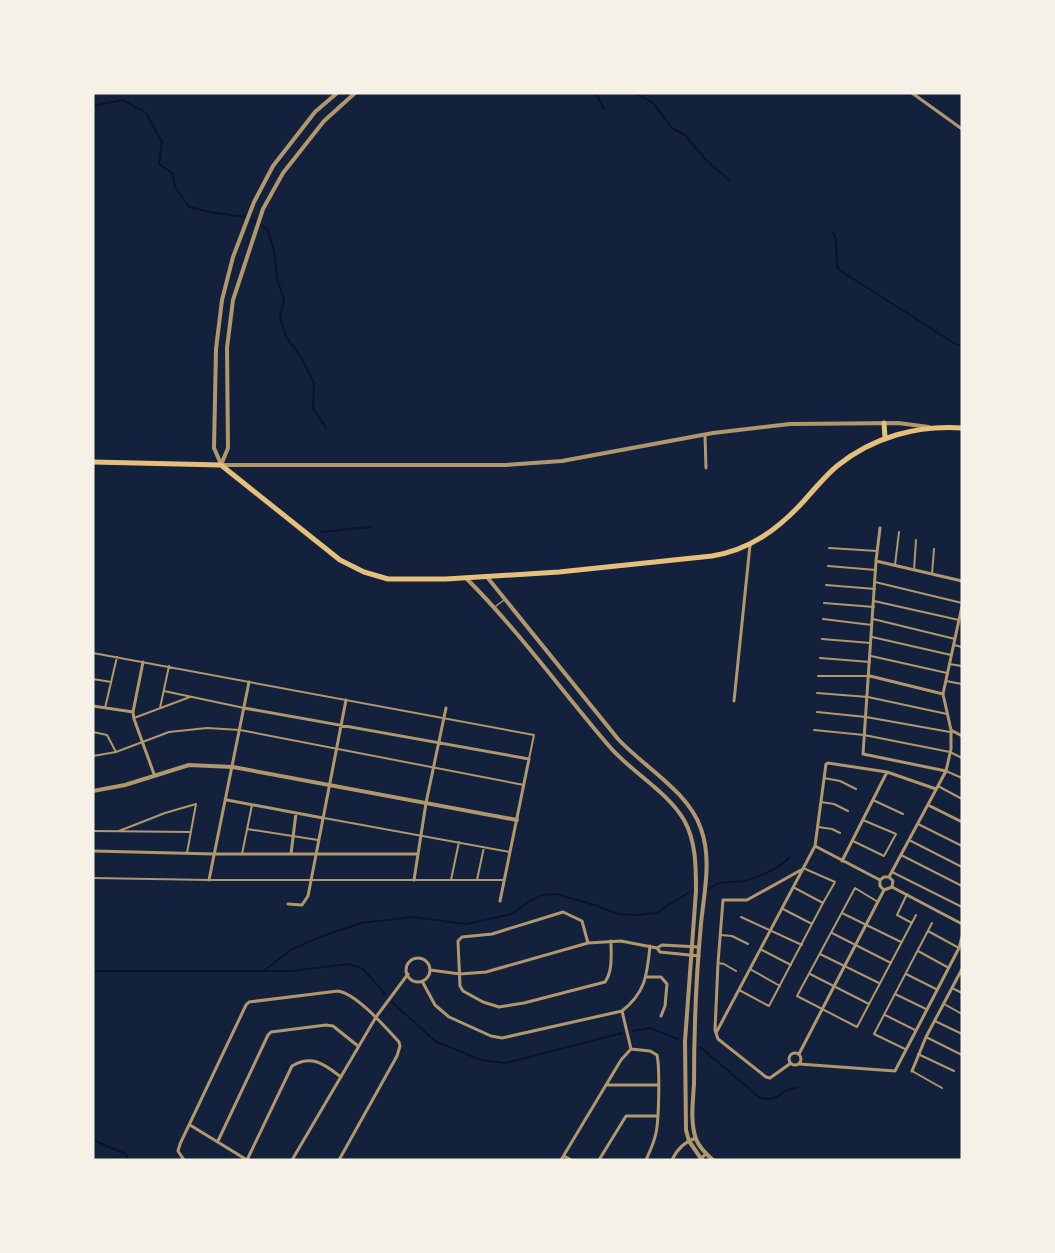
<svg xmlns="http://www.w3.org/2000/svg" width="1055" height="1253" font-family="'Varela Round',sans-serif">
<rect width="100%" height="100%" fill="#14213d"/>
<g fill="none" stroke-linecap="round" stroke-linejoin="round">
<path stroke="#0b132b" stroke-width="2" d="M596,93L604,109
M635,93L653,103L672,128L685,135L706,160L730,181
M93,106L123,100L146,113L162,142L159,164L172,173L175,187L189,207L214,213L247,217L268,230L274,251L277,279L284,299L280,318L286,337L301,357L314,383L313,408L326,428
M833,233L836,239L837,267L841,271L957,345H962
M321,532L370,527
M709,890C717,879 733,883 744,881C761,877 779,868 790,857
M93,971H292L349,964L363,969L385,994
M264,971L291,950L317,938L361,923L412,917L466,924L512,914L528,902L542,895L556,894L595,905L618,914L636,915L656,913L688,893
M392,1002L435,1041L481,1060L506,1063L622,1033
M633,1031L650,1028L678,1039
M700,1047L759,1097C778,1105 779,1088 796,1088
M93,1140L126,1154L128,1160"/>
<path stroke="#b1986c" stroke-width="1.5" d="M496,606L504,600"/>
<path stroke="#b1986c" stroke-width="2" d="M829,548L877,551
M895,565L899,532
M828,566L876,570
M914,570L916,540
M932,574L934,549
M875,582L962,603
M826,585L875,589
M874,601L959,620
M824,603L874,607
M823,619L872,625
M873,619L955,639
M872,637L951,655
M822,639L871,643
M954,645L962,647
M93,653L534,735L529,759
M871,656L947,673
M820,658L870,662
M949,664L962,666
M818,676H870
M93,679L111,682
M946,681L962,684
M164,691L244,708
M817,693L868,697L947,714
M105,708L117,657
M160,708L169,666
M817,712L866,717L950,732
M134,718L190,697
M814,730L864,735L950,752L962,758
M93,732L107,735L116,752
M93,756L116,752L169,732L207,728L240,730L524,785
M946,771L962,778
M824,778L840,781L856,789
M938,786L962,799
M873,800L903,814
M821,802L834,804L848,811
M324,818L510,852
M918,824L962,846
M818,827L832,829L840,833
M247,829L318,840
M93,831L191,832
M119,831L165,813L196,804L187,853
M909,840L962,867
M853,841L884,856L896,834L863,820
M242,854L252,805
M901,855L962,886
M892,872L962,907
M93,878L209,880H504
M451,880L459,842
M477,880L484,847
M793,887L823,903L835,882L803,868
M907,894L897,915L912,923
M878,902L855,888L797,996L857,1027L916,915
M783,909L812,924
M842,913L901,942
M741,917L802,945
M928,931L959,948
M832,933L891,963
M721,935L732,936L748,944
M762,950L791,965
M918,951L949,968
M820,954L879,983
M718,963L724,964L736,971
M750,969L780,986
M810,974L869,1004
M906,974L936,989
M952,988L962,993
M739,990L769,1006L823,903
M895,994L926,1009
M944,1004L962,1014
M885,1015L915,1030
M935,1021L962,1034
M926,1037L962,1055
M905,1049L874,1034L932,923
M918,1054L954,1071
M912,1071L942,1088"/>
<path stroke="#b1986c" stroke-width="3" d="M912,93L962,129
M705,435L706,468
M880,528L876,561L863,754L946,771
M876,561L962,581
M870,676L943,694
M734,701L750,545
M93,706L133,712L134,719L154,774
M244,708L529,759L500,901
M133,712L143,662
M951,730L962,736
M227,800L323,818
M928,805L962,822
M815,846L880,880
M93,851L214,854H418
M291,854L296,813
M842,861L887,772
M889,877L946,771L951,749V730L943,694L962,606
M209,880L249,682
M414,880L426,803L446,708
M892,887L962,924
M288,904L302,905L308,896L346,700
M588,943L582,921L563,912L492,934L462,937L458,941L460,986L463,991L483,1002L499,1007L524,1003L605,982C613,971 611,954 611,941
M657,948L662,945L699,947
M406 970a12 12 0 1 1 24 0a12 12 0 1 1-24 0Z
M430,970L460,974L486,972L588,943L621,941L657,948L660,952L699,956
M647,977H661L667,984L665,1006L661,1016
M422,981L435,1005L449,1017L491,1036L502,1038L622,1011C646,992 647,975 650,946
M622,1011L631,1049
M716,1033L815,846L826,764L828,763L887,772L936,789
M631,1049L650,1051L657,1055C660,1068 659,1119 656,1133C654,1143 650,1151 646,1160
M789 1059a6 6 0 1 1 12 0a6 6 0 1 1-12 0Z
M799,1054L884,890L892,887L893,881L889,877H884L880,880V886L884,890
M791,1063L770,1078L766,1077L718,1039L715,1030L718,963L723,900H747L801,870
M799,1064L895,1071L959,948L962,937
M912,1071L926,1037L962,969
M606,1085H658
M190,1125L247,1160
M218,1141L268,1035L271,1032L326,1025L333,1026L358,1046
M564,1156L571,1160
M184,1160L178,1151L180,1144L246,1005L249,1002L338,991C357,994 386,1028 399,1042L400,1046L397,1056L339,1160
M247,1160L292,1066C313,1054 325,1065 341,1077
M292,1160L376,1017L408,974
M561,1160L621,1060L631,1049
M599,1160L626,1116H656
M672,1160C677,1149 684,1142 696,1138
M699,1160L706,1154"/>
<path stroke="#b1986c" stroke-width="4" d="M221,464L214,448L216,349L222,300L233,257L254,202L273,166L315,112L337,93
M221,465H505L562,461L713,433L790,424L898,423L929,427
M221,465L228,448L227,348L233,300L263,209L283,173L324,121L355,93
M487,577L618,739C644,767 689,792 701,829C712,859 704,893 701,924C696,977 694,1031 694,1084C693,1101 690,1122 696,1139C699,1147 706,1154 713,1160
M466,578C518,630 561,690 609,746C631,772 667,791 684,820C696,841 696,867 696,891L685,1041L686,1130L689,1141L702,1160
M93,791L125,785L189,765L233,767L517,820"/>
<path stroke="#e5c07b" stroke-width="5" d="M884,423L885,438
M93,462L221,465L340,560L364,572L388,579H446L559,572L712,556C749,550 777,530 802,503C813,491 824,477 837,466C873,437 917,425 962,428"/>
</g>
<rect width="1055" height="1253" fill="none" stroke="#f6f1e7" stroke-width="189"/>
</svg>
